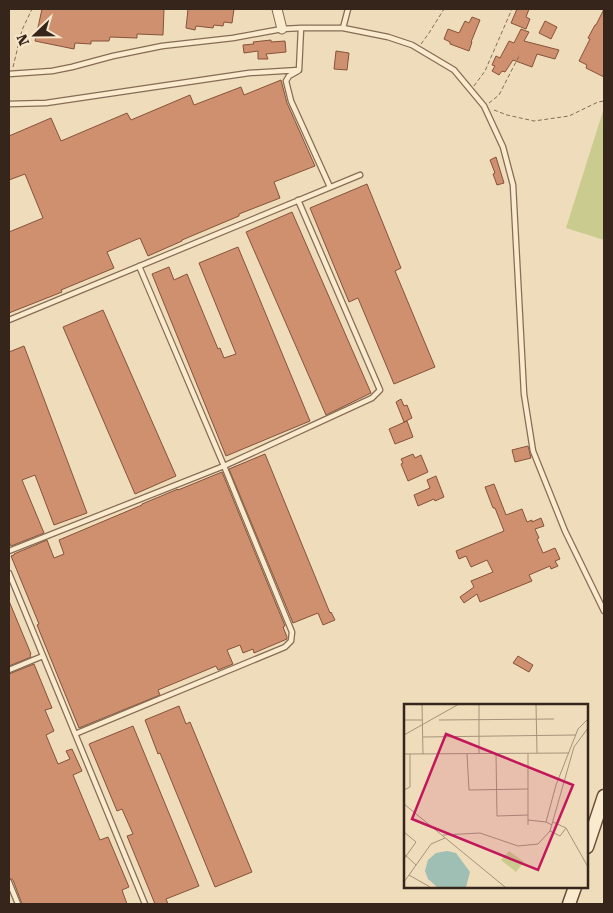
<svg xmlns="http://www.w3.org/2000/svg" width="613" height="913" font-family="'Roboto Serif',serif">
<rect width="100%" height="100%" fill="#efdcbb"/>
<path fill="#cacc8f" d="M603,111H604V240L566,228Z"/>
<path fill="#ce906f" stroke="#86533a" d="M42,9H164L163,35L137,34V38L110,37L109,41H91V44L75,43L74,49L35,41Z
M188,9H234L232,23L224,22L223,26L214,25L213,28L196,26L195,30L186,28Z
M517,9H529L526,17L530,19L526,29L511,23Z
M604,9V77L586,68L587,65L579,61L590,39L588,38L595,25H596Z
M472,17L480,20L471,42H472L469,51L450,44V42L444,39L448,29L459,33L465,21L469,23Z
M545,21L557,27L551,39L539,33Z
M521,29L529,32L524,41L559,50L555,59L537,54L532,67L513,60L505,72L502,71L499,75L492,71L495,66L492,65L496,56L500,58L509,41L514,43Z
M271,40V42L285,41L286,52L266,54L268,59H258V51L244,53L243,45L254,44L253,42Z
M336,51L349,53L347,70L334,69Z
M281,80L287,103L315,166L274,182L280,198L239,214V216L182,240V241L148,256L140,238L107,252L114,268L61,290L62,292L9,313V232L43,218L25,174L9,180V136L51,118L61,141L127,113L131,120L190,95L194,105L241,87L244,95Z
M496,157L504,183L497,185L493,174L495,173L490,160Z
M367,184L401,268L395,271L435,367L394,384L358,298L349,302L310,208Z
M292,212L371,393L326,415L246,232Z
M238,247L310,421L226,456L152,274L169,267L174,280L187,274L218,349L220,348L224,358L236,354L199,263Z
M103,310L176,476L135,494L63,327Z
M24,346L87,513L54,525L35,475L22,480L44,533L11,546L9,542V352Z
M401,399L404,406L407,405L412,418L404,422L396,402Z
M407,421L413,437L395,444L389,429Z
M528,446L531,458L515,462L512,450Z
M265,454L330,613L331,612L335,620L323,625L318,613L293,623L229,469Z
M413,454L415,458L421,455L428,472L408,481L401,464L403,463L401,459Z
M222,472L285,626L283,627L287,637V639L254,653L253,649L243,653L240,645L227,650L233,664L218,670L216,666L158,690L160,695L79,728L37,625L39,624L11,556L14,555V554L47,540L54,558L64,554L59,540L142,505V504L178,489V490Z
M436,476L444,497L435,501L434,499L418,506L414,495L430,488L427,480Z
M494,484L506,515L522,509L527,522L532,520V522L541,518L544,526L535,529L539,538L537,539L543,553L555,548L560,559L555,561L558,566L551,569L550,566L529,575L532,581L480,602L477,594L464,603L460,597L474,587L471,581L493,572L487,560L471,567L466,556L459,559L456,551L504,531L495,508H493L485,487Z
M9,601L31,654L30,655L31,657L9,666Z
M518,656L533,665L529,672L513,663Z
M34,664L52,708L45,710L54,731L46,735L58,764L70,759L66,751L72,749L82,771L73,775L100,840L108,837L129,887L122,890L127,904H22L13,880L9,878V674Z
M179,706L186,724L190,722L252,872L215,887L160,753L158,754L145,720Z
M133,726L199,886L166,899L168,904H155L127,836L133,834L122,809L117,811L89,744Z"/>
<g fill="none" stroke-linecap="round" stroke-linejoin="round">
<defs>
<path id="service" d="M343,28L348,9
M298,71L289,76L286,81L291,101L330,187
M9,74L52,71L72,67L113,56L162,46L233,38L282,29L301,28H343L388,37L412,45L454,70L484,106L503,147L513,185L524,394L533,451L565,531L604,611
M9,104L46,103L249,73L299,70L301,28
M9,320L360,175
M9,551L224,466L372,398L380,390L298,200
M9,573L145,904
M9,670L43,656
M75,734L285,647L291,641L292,632L224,466L139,266
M9,882L18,904"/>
<path id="minor" d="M277,9L282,29"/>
<path id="secondary" d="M587,847L604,796
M569,904L575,887"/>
</defs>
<use href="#service" stroke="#866c55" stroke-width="7"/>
<use href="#minor" stroke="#866c55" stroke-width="11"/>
<use href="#secondary" stroke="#674d38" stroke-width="15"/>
<path stroke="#866c55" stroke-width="1" stroke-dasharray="4 2.5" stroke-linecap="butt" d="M421,44L429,33L444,9
M13,67L22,30L32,9
M474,86L485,71L512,9
M489,103L499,95L520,54
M494,110L507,115L534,121L569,116L598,102L604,101"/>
<use href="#service" stroke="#faeace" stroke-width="4.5"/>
<use href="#minor" stroke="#faeace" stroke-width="9"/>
<use href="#secondary" stroke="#faeace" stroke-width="12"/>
</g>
<g transform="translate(404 704)">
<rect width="184" height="184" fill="#efdcbb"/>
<path d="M105,147L120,158L112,168L97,156Z" fill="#cacc8f"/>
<path d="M43,147L52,149L66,168L62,183H33L24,175L21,167L24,156L32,149Z" fill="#9fbfb4"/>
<path fill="none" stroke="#a5937b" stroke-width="1" d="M18,0L19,50M75,0V50M132,0L133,49M0,16H18M35,16L150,15M0,31L55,0M19,33L172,31M0,50L165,49M63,50L65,86L124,85M92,50L93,112L124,111M124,50V121M0,86L6,83V50M0,100L101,183M124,116L142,118M149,118L162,124L184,163M148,121L142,118L152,81L174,25L184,15M146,127L156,132L162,124M0,128L12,138L0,155M39,131L76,129L114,142L134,140L146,127L170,43L184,24M0,150L12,161M5,171L26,183M0,178L27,140L41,134"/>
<path fill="#c2185b" fill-opacity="0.15" stroke="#c2185b" stroke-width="2.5" d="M42,30L169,81L134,166L8,115Z"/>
<rect width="184" height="184" fill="none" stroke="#35251a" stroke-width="2.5"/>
</g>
<rect width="613" height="913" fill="none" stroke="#35251a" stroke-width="20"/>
<g transform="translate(35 35) rotate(248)" stroke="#f6e7cb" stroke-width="4" paint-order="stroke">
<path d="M0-4L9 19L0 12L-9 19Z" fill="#35251a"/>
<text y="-8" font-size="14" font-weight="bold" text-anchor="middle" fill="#35251a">N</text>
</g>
</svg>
